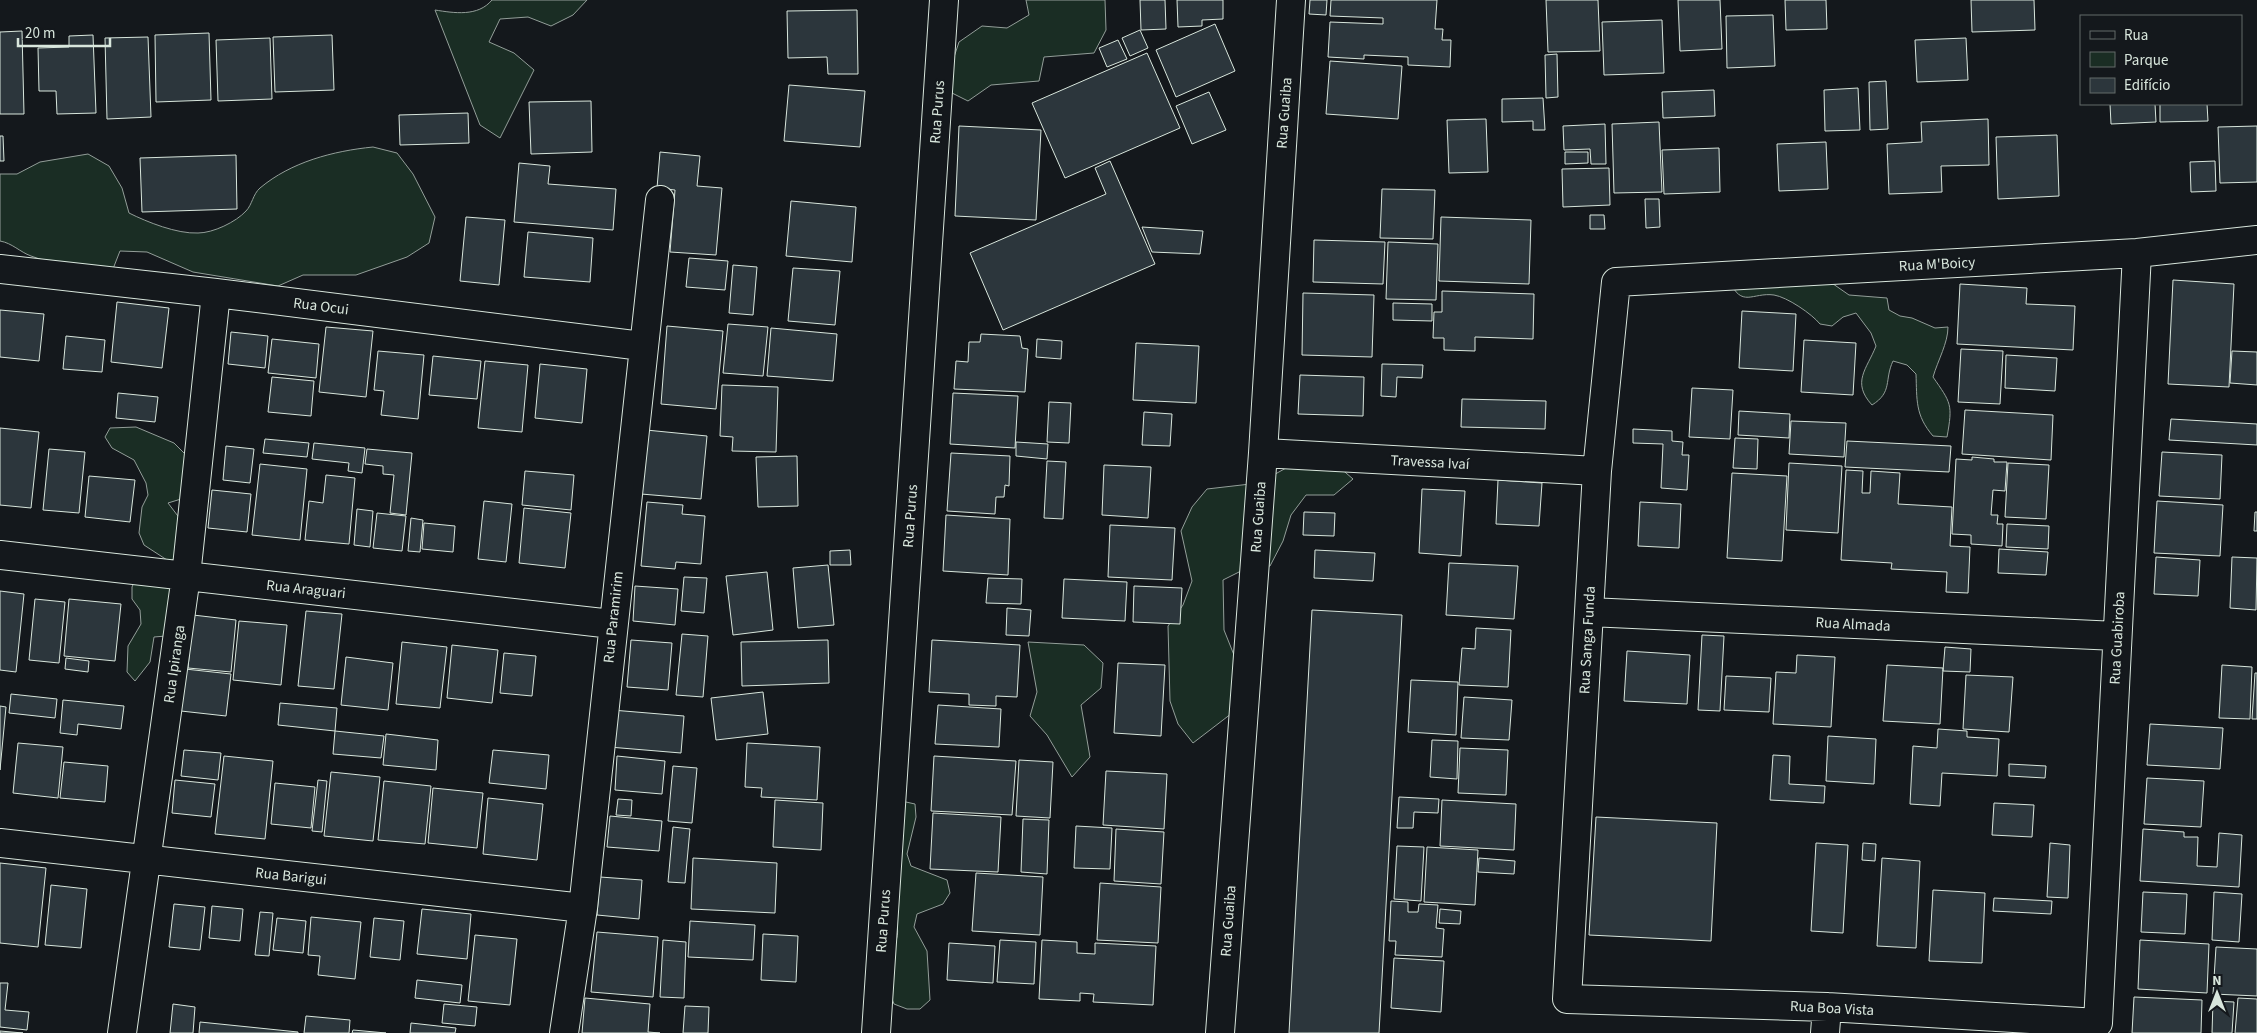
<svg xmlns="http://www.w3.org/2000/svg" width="2257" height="1033" font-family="'Source Sans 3',sans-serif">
<rect width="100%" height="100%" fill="#14181c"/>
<path fill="#1a2d24" stroke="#939e99" d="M492,0H587L573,15L551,26L528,17L500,19L489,42L514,53L534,70L500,138L480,125L435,10C454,13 478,17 492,0Z
M1026,0H1105L1106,30L1094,53L1044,57L1039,81L991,85L968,101L950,92L951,66L959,42L982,26L1007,28L1029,15Z
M373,147L397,153L413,174L435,217L429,243L407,257L356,275H303L278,286L193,272L147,252L120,251L111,274C85,269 57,266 31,256C20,252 12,243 0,241V174H17L40,162L88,154L109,166L122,188L129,213C147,222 177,234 198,233C213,233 236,222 246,211C252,205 253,194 260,188C291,162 333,151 373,147Z
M1826,279L1849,295L1887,298L1889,310L1900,316L1912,318L1935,328L1948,327C1948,343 1938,360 1933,377C1951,403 1953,404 1947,437L1933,436C1915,415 1917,400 1916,374L1907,365L1893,361C1884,380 1893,392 1872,405C1851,382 1867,369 1876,346L1871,333L1856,313L1843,317L1832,326L1820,324C1812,314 1787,297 1774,295C1752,292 1742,309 1729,280Z
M136,427L174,443L192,461L181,499L168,503L184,524L180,560H167L144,545L139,533L142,507L148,495L146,483L134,460L112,448L105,437L110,428Z
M1306,457L1331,460L1353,479L1334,495H1306L1291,515L1283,541L1270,566L1245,569L1223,580L1224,630L1244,680L1240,707L1193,743L1178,724L1170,701L1168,626L1183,605L1192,581L1181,531L1192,507L1207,489L1259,483Z
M136,578L174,587L166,636L154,637L150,662L135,681L127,672L128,646L141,624L140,610L132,599V587Z
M1028,642L1084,645L1103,663L1101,688L1081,705L1090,757L1072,777L1047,735L1030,716L1037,692Z
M897,800L915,804L916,817L907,854L911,866L947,880L950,893L943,904L917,914L914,927L927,951L930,1000L920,1009H907L894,1004C889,992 885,975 888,962C894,941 904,935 892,914Z"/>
<path fill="#2c363c" stroke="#d8e6dc" d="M1140,0H1165L1166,29L1141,30Z
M1177,0H1223V19L1202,20V26L1178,27Z
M1310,0H1327L1326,15L1309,14Z
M1331,0H1437L1435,29H1443L1442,40H1451L1450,67L1408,65V57L1364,55V59L1328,57L1330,22L1383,24V18L1330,16Z
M1546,0H1598L1600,51L1548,52Z
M1678,0H1720L1722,49L1680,51Z
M1785,0H1826L1827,29L1786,30Z
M1971,0H2034L2035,30L1972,32Z
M857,10L858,74H828L827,57L788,58L787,11Z
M1773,15L1775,66L1727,68L1726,16Z
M1662,20L1664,73L1604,75L1602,22Z
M1215,24L1235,71L1176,97L1156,50Z
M1140,30L1148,48L1130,56L1122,38Z
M22,31L24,114H0V32Z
M209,33L211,100L156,102L155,35Z
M93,35L96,113L57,114L56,91H39L38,48L69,47V36Z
M332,35L334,90L275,92L273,37Z
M148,37L151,117L107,119L105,38Z
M270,38L272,99L218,101L216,40Z
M1966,38L1968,80L1917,82L1915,40Z
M1118,40L1127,59L1107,67L1099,48Z
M1147,53L1180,128L1065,178L1032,103Z
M1557,54L1558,97L1546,98L1545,55Z
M1330,61L1402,66L1398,119L1326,114Z
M1886,81L1888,129L1870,130L1869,82Z
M789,85L865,91L860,147L784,141Z
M1858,88L1860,130L1825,131L1824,90Z
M1714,90L1715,116L1663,118L1662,92Z
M1209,92L1226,130L1192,144L1176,106Z
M1543,98L1545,130H1533V121L1502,122V99Z
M591,101L592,152L531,154L529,102Z
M2110,104H2155L2156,122L2111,124Z
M2160,104H2207L2208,121L2160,122Z
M468,113L469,143L400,145L399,115Z
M1486,119L1488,172L1449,173L1447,120Z
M1988,119L1989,165L1941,166L1942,192L1889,194L1887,144L1922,142L1921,122Z
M1659,122L1662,192L1614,193L1612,124Z
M1605,124L1606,164H1591L1590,149L1564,150L1563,126Z
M959,126L1041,130L1036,220L955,216Z
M2257,126V182L2220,183L2218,127Z
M2057,135L2059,196L1998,199L1996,137Z
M0,136H3L4,161H0Z
M1826,142L1828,189L1779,191L1777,144Z
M1719,148L1720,192L1664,194L1662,150Z
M660,152L700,156L697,186L722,188L716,255L670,252L675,190L657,188Z
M1565,152H1588V163L1565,164Z
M236,155L237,209L142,212L140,158Z
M1110,161L1155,264L1003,330L970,253L1106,194L1095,168Z
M2215,161L2216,191L2191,192L2190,162Z
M519,163L550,166L548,184L616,189L613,230L514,222Z
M1609,168L1610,205L1563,207L1562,169Z
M1382,189L1435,190L1433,239L1380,238Z
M1645,199H1659L1660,227L1646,228Z
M791,201L856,207L852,262L786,256Z
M1590,215H1604L1605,229H1590Z
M466,217L505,220L499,285L460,281Z
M1441,217L1531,220L1529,284L1439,281Z
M1142,227L1203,231L1200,254L1152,252Z
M528,232L593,238L590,282L524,277Z
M1314,240L1385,242L1383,284L1313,282Z
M1388,242L1438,244L1436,300L1386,299Z
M689,258L728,261L725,290L686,287Z
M733,265L757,267L753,315L729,313Z
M793,268L840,271L835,325L788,321Z
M2173,280L2234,284L2229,387L2168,384Z
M1960,284L2027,288L2026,304L2075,306L2073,350L1957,344Z
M1442,291L1534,294L1533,339L1475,337V351L1444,350V338H1433L1434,312H1442Z
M1303,293L1374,295L1372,357L1302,355Z
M117,302L169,308L162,368L111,362Z
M1393,303L1432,304V321L1393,320Z
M0,310L44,314L39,361L0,357Z
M1742,311L1796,314L1793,371L1739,368Z
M728,324L768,327L763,376L723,373Z
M667,326L723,331L716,409L661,404Z
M326,327L373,331L366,397L319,392Z
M771,328L837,334L833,381L767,376Z
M231,332L268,336L265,368L228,364Z
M981,334L1020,336L1022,348L1028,349L1025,392L954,389L956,361L968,362L969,342H980Z
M66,336L105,340L102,372L63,369Z
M272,339L319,344L316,378L268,373Z
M1037,339L1062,341L1061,359L1036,357Z
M1804,340L1856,343L1853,395L1801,392Z
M1136,343L1199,346L1196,403L1133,400Z
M1961,349L2003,351L2000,404L1958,402Z
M378,351L424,355L418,419L381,415L384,391L374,390Z
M2232,351L2257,352V385L2230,383Z
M2006,355L2057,358L2055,391L2005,388Z
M433,356L481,361L477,399L429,395Z
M485,361L528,365L522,432L478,428Z
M540,364L587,369L582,423L535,418Z
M1382,364L1423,365L1422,378L1397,377L1396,397L1381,396Z
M1300,375L1364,377L1363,416L1298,414Z
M272,377L314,381L311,416L268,412Z
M722,385L778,387L776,452L732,451L733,437L720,436Z
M1692,388L1733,390L1730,439L1689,437Z
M118,393L158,397L155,422L116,418Z
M953,393L1018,396L1015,448L950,444Z
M1462,399L1546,401L1545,429L1461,427Z
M1049,402L1071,403L1069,443L1047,442Z
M1965,410L2053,415L2051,460L1962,454Z
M1739,411L1790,414L1789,438L1738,435Z
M1144,412L1172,414L1170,446L1142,445Z
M2171,419L2257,424V445L2169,440Z
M1791,421L1846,423L1844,457L1789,454Z
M0,428L39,432L31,508L0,505Z
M1633,429L1672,431V441L1683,442L1682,455H1689L1687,490L1661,488L1663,444L1633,443Z
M646,430L707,436L701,499L641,494Z
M1735,438L1758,439L1757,469L1733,468Z
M265,439L309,443L307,457L263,453Z
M1847,441L1951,446L1949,472L1845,467Z
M1016,442L1048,444L1047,459L1016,456Z
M314,443L365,448L362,473L348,471L349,463L312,459Z
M226,446L254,449L250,483L223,480Z
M49,449L85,452L79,513L43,510Z
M367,449L412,453L406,515L390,513L394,475L383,474V466L365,464Z
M2162,452L2222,455L2220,499L2159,496Z
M951,453L1010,456L1009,486L1005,485L1004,497H996L995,514L947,511Z
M797,456L798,506L758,507L756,457Z
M1972,457L1994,459V462H2007L2005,491L1993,490L1991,515H1998L1997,524H2003L2002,546L1971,544V535L1952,534L1956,459L1972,460Z
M1047,461L1066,462L1063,519L1044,518Z
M1789,463L1842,466L1838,533L1786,530Z
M2008,463L2049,465L2046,519L2005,517Z
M260,464L307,469L300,540L252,535Z
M1104,465L1151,467L1148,518L1102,515Z
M1846,470L1863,471L1862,493H1870L1871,471L1900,473L1898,504L1952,507L1950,546L1970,547L1968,593L1946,592L1947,572L1891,569L1892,563L1841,560Z
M525,471L574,475L571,510L522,505Z
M1732,473L1787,476L1782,561L1727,558Z
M326,475L355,478L349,544L305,540L309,501L323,503Z
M89,476L135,480L130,522L85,517Z
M1498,480L1542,483L1539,526L1496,524Z
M1422,489L1465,491L1461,556L1419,553Z
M212,490L251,494L247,532L208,528Z
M484,501L512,504L506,562L478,559Z
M2157,501L2223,505L2220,556L2154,553Z
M647,502L683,505L682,514L705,516L701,564L676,562L675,569L641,566Z
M1640,502L1681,504L1679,548L1638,546Z
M524,508L571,513L565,568L519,563Z
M357,509L373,511L370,547L354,545Z
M1304,512L1335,513L1334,536L1303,535Z
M2255,512H2257V531H2254Z
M377,513L406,516L402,551L373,548Z
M946,515L1010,519L1008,575L943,571Z
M411,518L423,520L420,552L408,551Z
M424,523L455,526L453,552L422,549Z
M2007,524L2049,526L2048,549L2006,547Z
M1110,525L1175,528L1172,580L1108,577Z
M1999,549L2048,552L2046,575L1998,573Z
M850,550L851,565H830V551Z
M1315,550L1375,553L1373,581L1314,578Z
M2156,557L2200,560L2198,596L2154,594Z
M2232,557L2257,558L2256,610L2230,608Z
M1449,563L1518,566L1514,619L1446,615Z
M828,565L834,625L798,628L793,568Z
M767,572L773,630L733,635L726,576Z
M684,577L707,578L704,613L681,611Z
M988,578L1022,579L1021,604L986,603Z
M1064,579L1127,582L1125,621L1062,618Z
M635,586L678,589L675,625L633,621Z
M1134,586L1182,588L1180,624L1133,622Z
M0,591L24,594L16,672L0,670Z
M35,599L65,602L59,663L29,660Z
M69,599L121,604L115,661L64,656Z
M1007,608L1031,610L1029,636L1006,635Z
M1312,610L1402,615L1379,1033H1289Z
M306,611L342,614L334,689L298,686Z
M193,615L236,620L231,672L188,668Z
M239,621L287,625L281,685L233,680Z
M1476,628L1511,630L1508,687L1459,685L1462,648L1475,649Z
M682,634L708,636L703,697L676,695Z
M1702,635L1724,636L1720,711L1698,710Z
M631,640L672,643L668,690L627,687Z
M828,640L829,683L742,686L741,642Z
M932,640L1020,645L1017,697L996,696V706L969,705V694L929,692Z
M402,642L447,647L440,708L396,704Z
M452,645L498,650L492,703L447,698Z
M1945,647L1971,649L1970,672L1943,671Z
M1627,651L1690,655L1687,704L1624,701Z
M504,653L536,656L532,696L500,693Z
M1797,655L1835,657L1831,727L1773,724L1776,672L1796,673Z
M346,657L393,663L388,710L341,705Z
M66,658L89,661L88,672L65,669Z
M1118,663L1165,665L1161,736L1114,733Z
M1887,665L1943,668L1940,724L1883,721Z
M2222,665L2252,667L2250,719L2219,718Z
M176,668L231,674L226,716L172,710Z
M2255,673H2257V719H2252Z
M1966,675L2013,677L2009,732L1963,729Z
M1726,676L1771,678L1769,712L1724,710Z
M1411,680L1458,682L1456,735L1408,732Z
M763,692L768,734L716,740L711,698Z
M11,694L57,699L55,718L9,713Z
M1464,697L1512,700L1509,740L1461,738Z
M63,700L124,706L121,729L78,724L77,735L60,733Z
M280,703L337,708L335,731L278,725Z
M938,705L1001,709L999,747L935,744Z
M0,706L6,707L0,770Z
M612,710L684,716L681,753L609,747Z
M2150,724L2223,728L2220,769L2147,765Z
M1938,729L1967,731V737L1999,739L1997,776L1942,773L1940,806L1910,804L1913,746L1937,748Z
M335,731L384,736L381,758L333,754Z
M386,734L438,740L436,770L383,765Z
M1828,736L1876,739L1874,784L1826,781Z
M1432,740L1458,741L1457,779L1430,777Z
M18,743L63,747L58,798L13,793Z
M747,743L820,747L817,800L761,797L762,788L745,787Z
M1460,748L1508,750L1506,795L1458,793Z
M184,750L221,753L218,780L181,776Z
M493,750L549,755L546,789L489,783Z
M1773,755L1790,756L1789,784L1825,786L1824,803L1770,800Z
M224,756L273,761L265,839L215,834Z
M617,756L665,761L662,794L615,790Z
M934,756L1016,761L1012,815L931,811Z
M1019,760L1053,762L1050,818L1016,816Z
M64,762L108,766L105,802L60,798Z
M2009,764L2046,766L2045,778L2009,776Z
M673,766L697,768L692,823L668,821Z
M1106,771L1167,774L1164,829L1103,825Z
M331,772L380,777L373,841L324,836Z
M2147,778L2204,781L2201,827L2144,824Z
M175,780L215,784L211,817L172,813Z
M318,780L327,781L322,832L312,831Z
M384,781L431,786L425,844L378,840Z
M275,783L315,787L311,828L271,824Z
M433,788L483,793L477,848L428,843Z
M1399,797L1439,799L1438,813L1414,812L1413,828H1397Z
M488,798L543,804L537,860L483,854Z
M618,799L632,800L631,816L616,815Z
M775,800L823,803L821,850L773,847Z
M1442,800L1516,804L1514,850L1440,846Z
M1994,803L2034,805L2032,837L1992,835Z
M933,813L1001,817L998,872L930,869Z
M610,816L662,821L659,851L607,847Z
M1596,817L1717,823L1711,941L1589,935Z
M1023,819L1049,820L1047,874L1021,872Z
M1076,826L1112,828L1110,869L1074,868Z
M673,827L690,829L685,883L668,882Z
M1116,829L1164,832L1161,884L1114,881Z
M2143,829L2184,832V837H2198L2197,866L2217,867L2219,833L2242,835L2239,887L2140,881Z
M1816,843L1848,845L1843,933L1811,931Z
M1863,843L1876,844L1875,861L1862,860Z
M2050,843L2070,845L2068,898L2047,897Z
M1397,846L1424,847L1421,901L1394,899Z
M1427,847L1478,850L1475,905L1424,902Z
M693,858L777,863L775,913L691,909Z
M1479,858L1515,861L1514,874L1478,872Z
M1882,858L1920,861L1916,948L1877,946Z
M0,863L46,868L38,947L0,943Z
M976,873L1043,877L1040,935L972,931Z
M600,877L642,880L639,919L597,915Z
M1100,883L1161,887L1158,943L1097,940Z
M51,885L87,889L81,948L45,945Z
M1933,890L1985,893L1982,963L1929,961Z
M2143,892L2187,894L2185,934L2141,932Z
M2214,892L2242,894L2239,942L2212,940Z
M1994,898L2052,901L2051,914L1993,911Z
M1391,901L1408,902V912H1418L1419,904L1438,905L1436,928L1444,929L1442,957L1395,955L1396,941H1389Z
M174,904L205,907L200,950L169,947Z
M212,906L243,909L240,941L209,938Z
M422,909L471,914L467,959L417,954Z
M1440,909L1461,911L1460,924L1439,923Z
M260,912L273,913L269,956L255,955Z
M311,917L361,922L355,979L318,975L320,956L308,955Z
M277,918L306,921L303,953L273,950Z
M374,918L404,921L400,960L370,957Z
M690,921L755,925L753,960L688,957Z
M597,932L658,937L653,997L591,992Z
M763,934L798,936L796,982L761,980Z
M475,935L517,939L510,1005L468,1001Z
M663,940L686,942L684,998L660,997Z
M1000,940L1036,942L1034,984L997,982Z
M1042,940L1077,942V953L1095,954V943L1156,946L1153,1005L1093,1002L1094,994L1080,993V1001L1039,999Z
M2140,940L2209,944L2207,993L2138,989Z
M949,943L995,946L993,983L947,980Z
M2216,947L2257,949V996L2213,994Z
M1394,958L1444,961L1441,1012L1391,1008Z
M417,980L462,985L460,1003L415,998Z
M0,983H8L5,1010L29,1012L27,1030L0,1027Z
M2134,997L2202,1000L2201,1033H2132Z
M585,998L650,1004L648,1032L660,1033H582Z
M2238,998L2257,999V1033H2235Z
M2213,1001L2234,1002L2232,1033H2212Z
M173,1004L195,1007L193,1033H170Z
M444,1004L477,1007L475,1026L442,1023Z
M685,1006L709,1007L708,1033H683Z
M306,1016L350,1020L349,1033H304Z
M200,1022L298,1032V1033H199Z
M411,1023L456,1028L455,1033H410Z
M353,1030L386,1033H352Z
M0,1031L23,1033H0Z"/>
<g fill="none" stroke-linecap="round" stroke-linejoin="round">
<defs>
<path id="minor" d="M2137,253L2098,1023L1827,1007L1567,999L1597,471L1616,282L2137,253L2257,240
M0,269L216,293L642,346
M1263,453L1597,471
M0,555L612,624
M1589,612L2117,636
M0,843L583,908
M122,1033L186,576L216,293
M564,1033L583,908L660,200
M876,1033L944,0
M1220,1033L1263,453L1291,0
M1825,1033L1827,1007"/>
</defs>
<use href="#minor" stroke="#d8e6dc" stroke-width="30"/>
<use href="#minor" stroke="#14181c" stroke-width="28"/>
</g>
<g text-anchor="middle" stroke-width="4" stroke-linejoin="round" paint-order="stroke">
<g font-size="15" fill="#d8e6dc" stroke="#14181c">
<text transform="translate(937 112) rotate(-86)" y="5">Rua Purus</text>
<text transform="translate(1284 113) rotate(-86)" y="5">Rua Guaiba</text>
<text transform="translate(1937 264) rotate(-3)" y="5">Rua M'Boicy</text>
<text transform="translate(321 306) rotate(7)" y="5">Rua Ocui</text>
<text transform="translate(1430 462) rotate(3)" y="5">Travessa Ivaí</text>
<text transform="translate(910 516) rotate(-86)" y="5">Rua Purus</text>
<text transform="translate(1258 517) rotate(-86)" y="5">Rua Guaiba</text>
<text transform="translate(306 589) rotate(6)" y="5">Rua Araguari</text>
<text transform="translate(613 617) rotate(-84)" y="5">Rua Paramirim</text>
<text transform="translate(1853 624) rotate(3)" y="5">Rua Almada</text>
<text transform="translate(2117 638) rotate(-87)" y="5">Rua Guabiroba</text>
<text transform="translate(1587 640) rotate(-87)" y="5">Rua Sanga Funda</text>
<text transform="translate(174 664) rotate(-82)" y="5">Rua Ipiranga</text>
<text transform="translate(291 876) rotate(6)" y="5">Rua Barigui</text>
<text transform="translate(883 921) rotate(-86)" y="5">Rua Purus</text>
<text transform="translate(1228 921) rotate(-86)" y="5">Rua Guaiba</text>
<text transform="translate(1832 1008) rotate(3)" y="5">Rua Boa Vista</text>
</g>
</g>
<rect x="2080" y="15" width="162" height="90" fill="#14181c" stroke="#626a69"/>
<rect x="2090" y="31" width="25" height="8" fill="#14181c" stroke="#626a69"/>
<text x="2124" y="40" font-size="15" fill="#d8e6dc">Rua</text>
<rect x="2090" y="52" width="25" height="15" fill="#1a2d24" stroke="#626a69"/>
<text x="2124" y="65" font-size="15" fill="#d8e6dc">Parque</text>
<rect x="2090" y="78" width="25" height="15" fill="#2c363c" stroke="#626a69"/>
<text x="2124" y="90" font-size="15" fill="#d8e6dc">Edifício</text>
<g transform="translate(2217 993)" stroke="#14181c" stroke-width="4" paint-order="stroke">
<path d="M0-4L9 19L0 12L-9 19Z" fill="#d8e6dc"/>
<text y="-8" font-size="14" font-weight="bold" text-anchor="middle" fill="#d8e6dc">N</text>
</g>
<path d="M18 38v8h92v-8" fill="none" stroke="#d8e6dc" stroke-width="2.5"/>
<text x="25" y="38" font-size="15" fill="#d8e6dc" stroke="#14181c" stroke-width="4" paint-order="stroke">20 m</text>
</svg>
